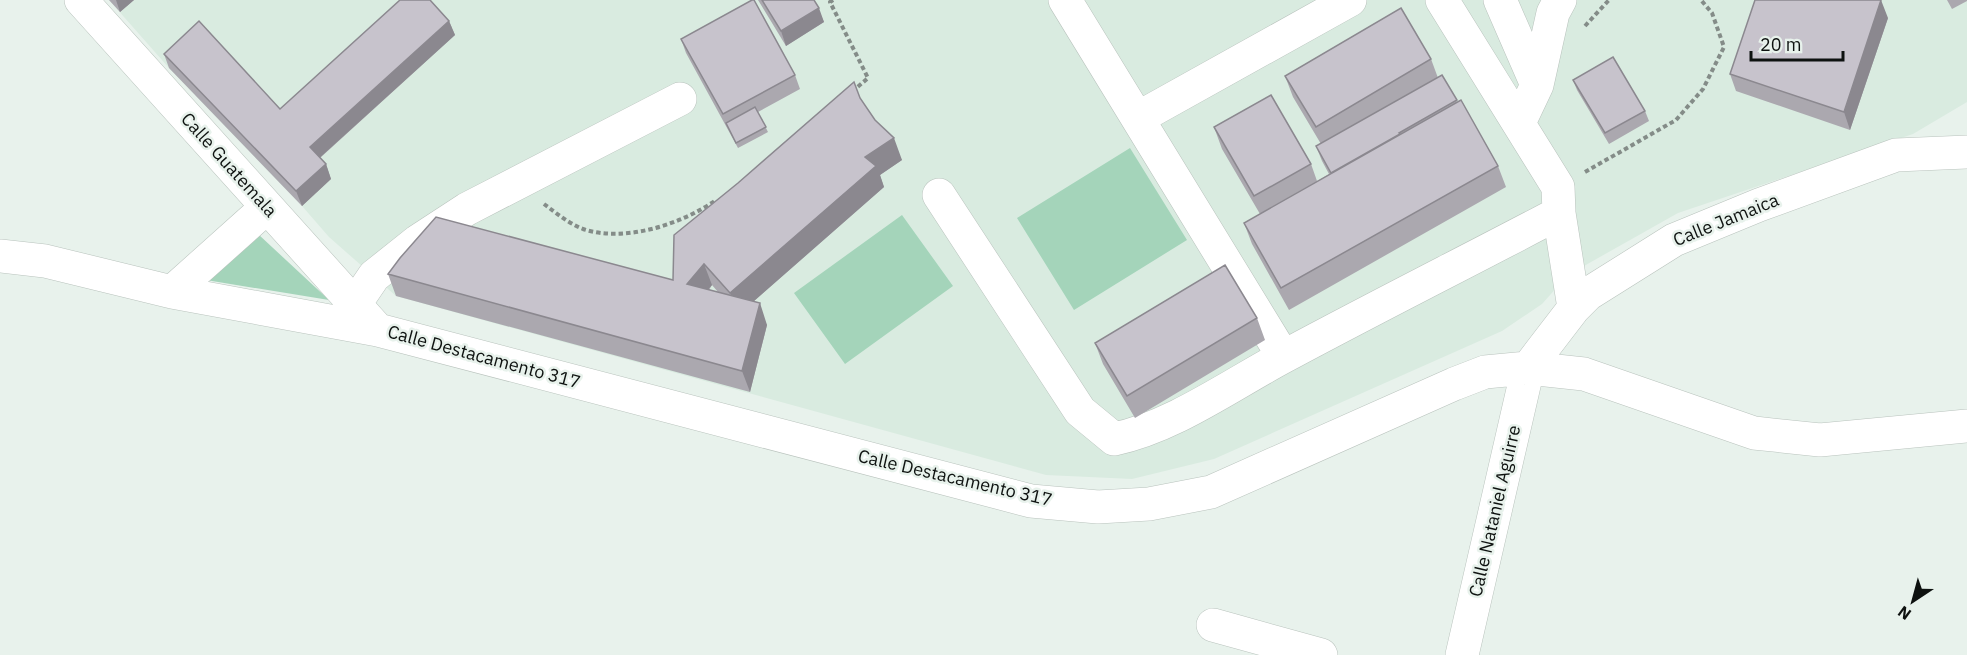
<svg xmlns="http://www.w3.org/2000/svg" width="1967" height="655" font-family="'IBM Plex Sans',sans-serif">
<rect width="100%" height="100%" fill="#e8f2ec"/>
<path fill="#d9ebe0" d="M109,0H1967V102L1913,134L1678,213L1568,275L1542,304L1502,331L1214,459L1132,479L1046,475L396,296L329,237L302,206L169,68Z"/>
<path fill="#a4d4ba" d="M1130,148L1187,240L1074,310L1017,218Z
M902,215L953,286L845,364L794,293Z
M258,234L329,300L206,280Z"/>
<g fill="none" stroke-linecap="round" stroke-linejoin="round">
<defs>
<path id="minor" d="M81,0L378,330
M1065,0L1283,356
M1442,0L1558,187L1559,213L1574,308
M1500,0L1537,85
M1138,118L1350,0
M1519,123L1537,85L1553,13L1560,0
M939,195L1080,411L1114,439C1173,427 1232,384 1285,356C1376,307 1468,261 1559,213
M0,256L45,261L172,292L378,330L1031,501L1098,507L1149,504L1211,492L1454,384L1485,372L1528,368L1584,374L1754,433L1820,440L1967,426
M172,292L267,207
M355,304L374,276L418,241L467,209L680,99
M1213,625L1321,655
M1462,655L1528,368L1574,308L1588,294L1674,240L1759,205L1896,155L1967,152"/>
</defs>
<use href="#minor" stroke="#b9c3bd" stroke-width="34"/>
<path stroke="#848c88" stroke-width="4" stroke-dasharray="4.5 3" stroke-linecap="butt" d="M833,0L830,2L868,78L853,91
M1585,26L1609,0
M1585,172L1676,120L1703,89L1724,47L1712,13L1701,0
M544,204C556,213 568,223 583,229C625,243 682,224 716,200"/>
<use href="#minor" stroke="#fff" stroke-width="33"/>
</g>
<path fill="#aba8af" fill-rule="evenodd" d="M109,0H134L120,12Z
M758,0H814L824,22L786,46Z
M1947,0H1967V1L1952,9Z
M1888,18L1850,130L1736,91L1730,74Z
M449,21L455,35L320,158L326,164L331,179L302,206L169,68L164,54L280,109Z
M681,39L795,75L800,89L758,112L768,132L738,148L686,53Z
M1431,59L1438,78L1442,75L1457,102L1498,166L1506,187L1289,310L1252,244L1244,223L1260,214L1222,149L1214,127L1311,164L1317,181L1329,174L1322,161L1316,146L1321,144L1293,97L1285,76Z
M1573,80L1645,111L1649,121L1609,144L1577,90Z
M860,99L902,160L880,175L884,187L753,302L767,325L750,392L396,296L388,274L673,280ZM712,285L718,292L709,290Z
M1257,318L1265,340L1135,418L1103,364L1095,343Z"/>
<path fill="#8b888f" d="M116,0H134L120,12Z
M1881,0L1888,18L1850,130L1844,112Z
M819,8L824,22L786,46L781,31Z
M449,21L455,35L315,162L310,147Z
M894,138L902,160L880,175L884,187L738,315L730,293L865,157Z
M326,164L331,179L302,206L296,191Z
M704,264L712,285L695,305L687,284Z
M760,303L767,325L750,392L742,371Z"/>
<path fill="#c7c3cc" stroke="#8b888f" stroke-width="1.5" d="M400,0H430L449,21L310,147L326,164L296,191L164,54L199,21L280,109Z
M752,0H754L795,75L723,114L681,39Z
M762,0H814L819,8L781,31Z
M1755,0H1881L1844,112L1730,74Z
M1401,8L1431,59L1316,127L1285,76Z
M1613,57L1645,111L1605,133L1573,80Z
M1442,75L1457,100L1399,133L1400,134L1331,173L1316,146Z
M854,82L860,98L875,120L894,138L865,157L876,166L730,293L704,264L687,284L760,303L742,371L388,274L400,258L436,217L673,280L674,235L738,183Z
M1271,95L1311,164L1254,196L1214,127Z
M1461,100L1498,166L1281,288L1244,223Z
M755,107L766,127L736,143L726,123Z
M1225,265L1257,318L1127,396L1095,343Z"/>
<g text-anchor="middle" stroke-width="5" stroke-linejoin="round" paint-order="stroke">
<g font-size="18" fill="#0e1210" stroke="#e8f2ec">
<text transform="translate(229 165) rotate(48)" y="6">Calle Guatemala</text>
<text transform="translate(1726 220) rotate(-22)" y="6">Calle Jamaica</text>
<text transform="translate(484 357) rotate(15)" y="6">Calle Destacamento 317</text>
<text transform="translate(955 478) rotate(13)" y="6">Calle Destacamento 317</text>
<text transform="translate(1495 511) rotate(-77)" y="6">Calle Nataniel Aguirre</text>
</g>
</g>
<g transform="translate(1913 601) rotate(216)" stroke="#e8f2ec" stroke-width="4.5" paint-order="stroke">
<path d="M0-4.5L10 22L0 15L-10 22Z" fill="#0e1210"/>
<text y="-9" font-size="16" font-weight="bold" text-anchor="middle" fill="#0e1210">N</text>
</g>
<path d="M1751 51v9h92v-9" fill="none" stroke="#0e1210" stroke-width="3"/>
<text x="1760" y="51" font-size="18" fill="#0e1210" stroke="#e8f2ec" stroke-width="4.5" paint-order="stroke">20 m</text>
</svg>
